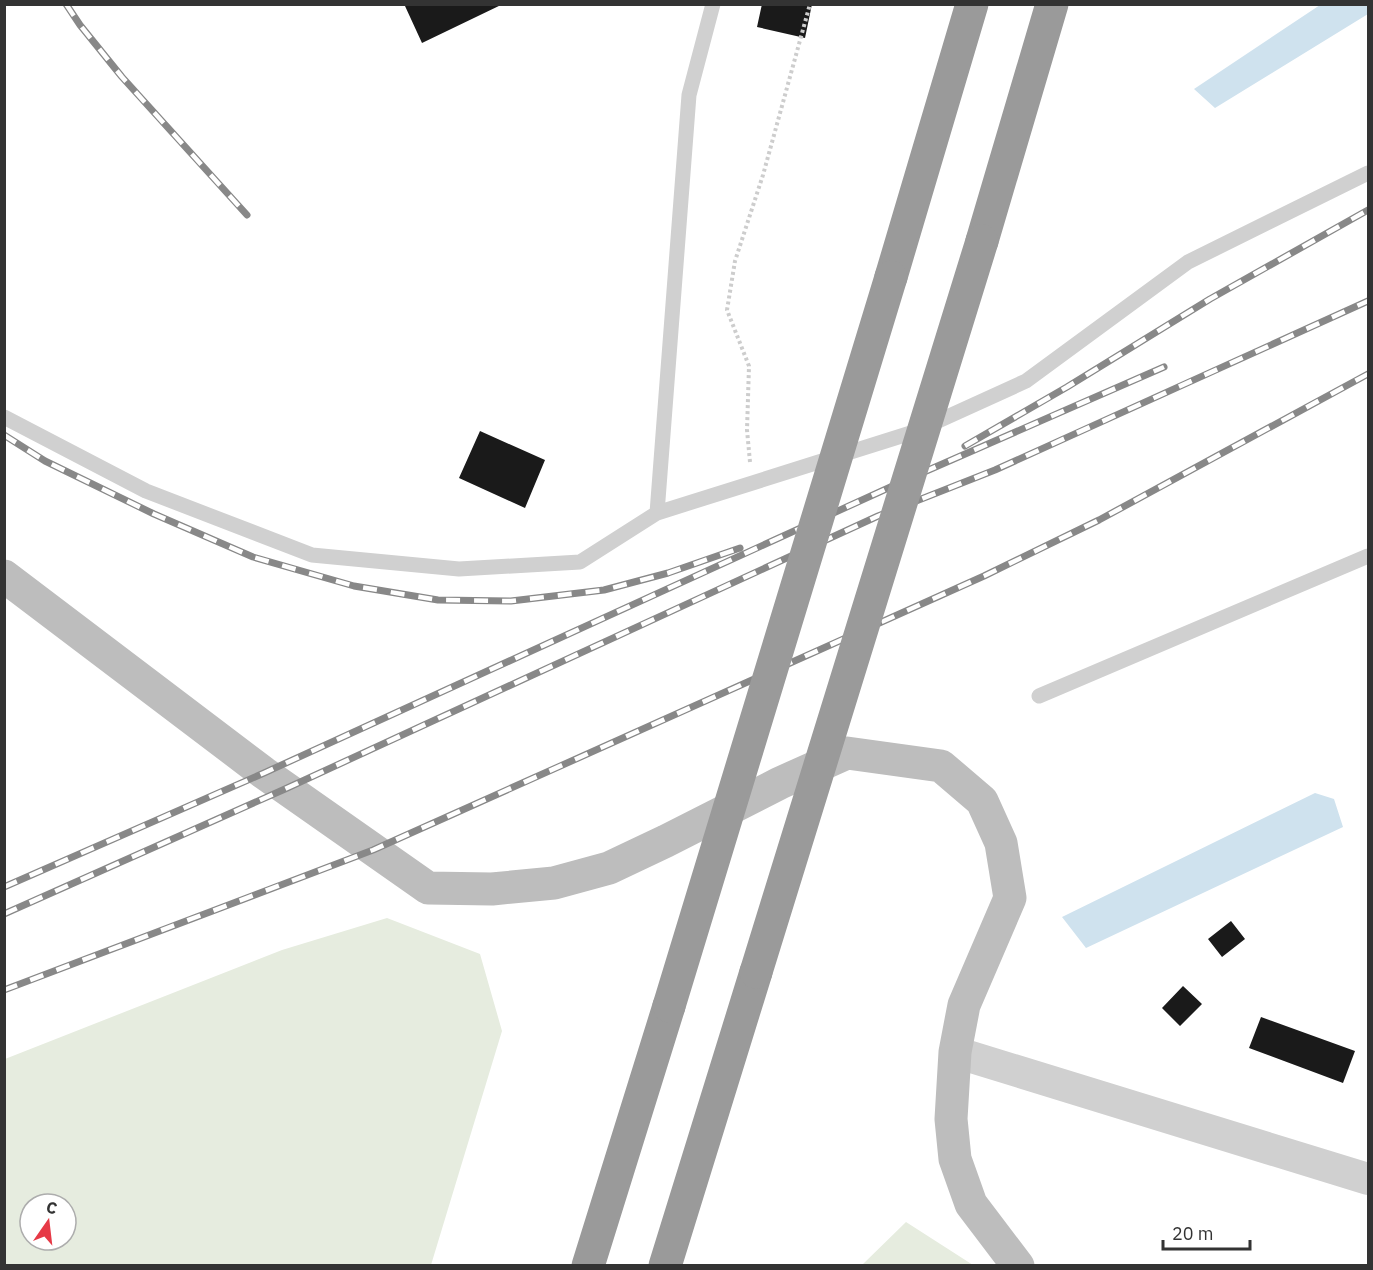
<svg xmlns="http://www.w3.org/2000/svg" width="1373" height="1270" font-family="'IBM Plex Sans',sans-serif">
<rect width="100%" height="100%" fill="#fff"/>
<path fill="#e6ecdf" fill-rule="evenodd" d="M387,918L480,954L502,1031L431,1265H5V1059L282,950ZM30,1204H66V1240H30Z
M906,1222L973,1265H862Z"/>
<path fill="#cfe2ee" d="M1320,5H1368V14L1215,108L1194,89Z
M1315,793L1334,799L1343,827L1086,948L1062,917Z"/>
<path fill="#1a1a1a" d="M409,4H503L422,43L405,6Z
M762,4H812L805,38L757,27Z
M480,431L545,460L525,508L459,478Z
M1231,921L1245,939L1222,957L1208,939Z
M1183,986L1202,1004L1180,1026L1162,1008Z
M1261,1017L1355,1051L1343,1083L1249,1048Z"/>
<g fill="none" stroke-linecap="round" stroke-linejoin="round">
<path stroke="#cdcdcd" stroke-width="4" stroke-dasharray="3 3" stroke-linecap="butt" d="M750,462L747,430L749,366L727,310L735,261L763,175L810,4"/>
<path stroke="#d0d0d0" stroke-width="15" d="M4,417L146,491L312,555L459,569L580,562L657,513L689,95L713,4
M657,513L914,432L1026,381L1188,262L1368,173
M1039,696L1368,556"/>
<path stroke="#d0d0d0" stroke-width="32" d="M955,1052L1368,1179"/>
<path stroke="#bdbdbd" stroke-width="33" d="M4,576L264,773L428,888L492,889L554,883L609,868L666,841L780,783L847,753L941,766L982,801L1001,843L1010,898L964,1005L955,1052L951,1119L955,1159L971,1204L1018,1266"/>
<path stroke="#9a9a9a" stroke-width="33" d="M982,241L1052,4
M891,277L972,4
M588,1266L669,1006
M665,1266L756,972"/>
<defs>
<path id="rail" d="M66,4L80,25L122,77L247,215
M4,435L45,461L154,514L253,557L354,586L438,600L511,601L604,590L668,573L740,548
M965,446L1067,387L1210,299L1368,210
M4,887L264,773L908,479L1164,367
M4,914L285,789L878,516L995,470L1368,301
M4,990L373,850L984,576L1099,520L1368,374"/>
</defs>
<use href="#rail" stroke="#888" stroke-width="7"/>
<use href="#rail" stroke="#fff" stroke-width="4.5" stroke-dasharray="14" stroke-linecap="butt"/>
<path stroke="#9a9a9a" stroke-width="33" d="M756,972L982,241
M669,1006L891,277"/>
</g>
<rect width="1373" height="1270" fill="none" stroke="#333333" stroke-width="12"/>
<g transform="translate(48 1222) rotate(14)"><circle r="28" fill="#ffffff" stroke="#adadad" stroke-width="1.5"/>
<path d="M0-4.5L10 22L0 15L-10 22Z" fill="#e63946"/>
<text y="-9" font-size="16" font-weight="bold" text-anchor="middle" fill="#333333">С</text>
</g>
<path d="M1163 1240v9h87v-9" fill="none" stroke="#333333" stroke-width="3"/>
<text x="1172" y="1240" font-size="18" fill="#333333" stroke="#ffffff" stroke-width="4.5" paint-order="stroke">20 m</text>
</svg>
